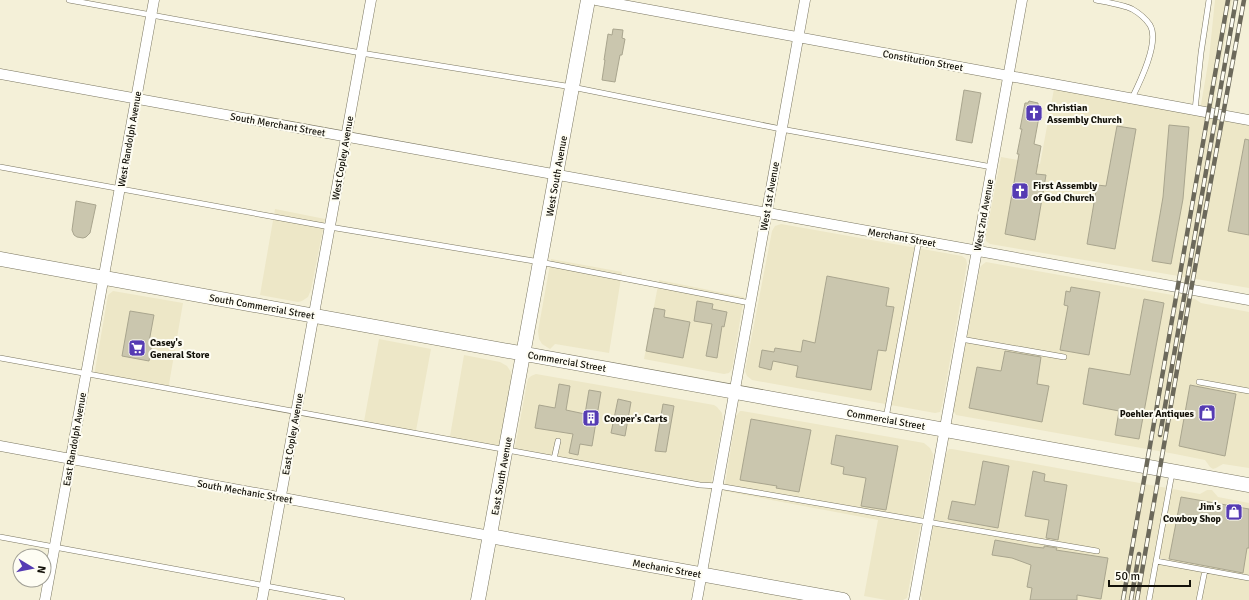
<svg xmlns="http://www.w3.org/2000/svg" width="1249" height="600" font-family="Signika,sans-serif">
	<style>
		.built { fill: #ede7c7 }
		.building { fill: #cac6ae; stroke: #a9a58e }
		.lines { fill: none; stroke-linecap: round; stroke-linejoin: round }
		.lane-casing { stroke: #7a7661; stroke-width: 6 }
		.street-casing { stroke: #7a7661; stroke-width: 11 }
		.secondary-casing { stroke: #7a7661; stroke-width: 15 }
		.lane { stroke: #fff; stroke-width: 5 }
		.street { stroke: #fff; stroke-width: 10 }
		.secondary { stroke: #fff; stroke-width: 14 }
		.rail-casing { stroke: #6c695b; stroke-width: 4.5 }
		.rail { stroke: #fefdf3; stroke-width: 3; stroke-dasharray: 9; stroke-linecap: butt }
		.labels { text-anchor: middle; stroke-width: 4; stroke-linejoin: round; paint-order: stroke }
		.street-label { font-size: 10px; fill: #131109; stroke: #fefdf3 }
		.poi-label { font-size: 10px; font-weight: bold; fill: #131109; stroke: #fefdf3; text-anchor: start }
	</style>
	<rect width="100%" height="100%" fill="#f4f0d8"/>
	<!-- built -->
	<path class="built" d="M1215,0H1232L1211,118L1249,126V288L990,244L986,241V235L1001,157L1040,164L1054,89L1199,116L1209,58Z
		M275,209L325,219L311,290L308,297L302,301L298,302L260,295Z
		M781,224L962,256L966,259L967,264L942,406L940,412L935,413L752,380L747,376L745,371L772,231L775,226Z
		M551,259L622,272L609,353L555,344L550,349L542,344L539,339L538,331Z
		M986,262L1195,299L1201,303L1249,312V468L1223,464L1216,468L1213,469L1210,467L1205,460L1175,454L956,415L953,410L980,268L982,265Z
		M659,280L744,297L732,369L729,373L724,374L644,359Z
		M113,291L183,303L168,390L94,376L108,295Z
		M379,339L431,349L415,436L363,427Z
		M464,355L500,362L507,366L511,372V380L498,451L449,442Z
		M536,374L714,405L717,407L722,413L723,421L710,489L514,453L527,383L528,379L531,376Z
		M740,411H742L924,443L930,448L933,454V458L907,598L903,600H886L864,596L878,520L724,491L736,416Z
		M949,449H952L1200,494L1207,490H1212L1218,497L1249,503V600H922L921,595L946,454Z"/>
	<!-- building -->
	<path class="building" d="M613,29L623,30L622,38L625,39L622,55H620L615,82L602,80L605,60H604L608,34L612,35Z
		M964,90L981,93L972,143L956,140Z
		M1029,101L1038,103V105L1041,106L1034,144L1041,146L1036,174L1046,175L1035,240L1005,234L1019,154H1017L1022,129H1020L1025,103H1028Z
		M1169,125L1189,127L1183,199L1171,264L1152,261L1163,197Z
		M1117,126L1136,129L1115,249L1087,244L1097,185L1106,186Z
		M1245,139L1249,140V235L1228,231Z
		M76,201L96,205L90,233L86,237L83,238L77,237L74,235L72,230Z
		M827,276L889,288L886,306L894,307L886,351L878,350L871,390L796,377L798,366L773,361L771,370L759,367L762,350L774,352L775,348L801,352L803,340L815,343Z
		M1071,287L1100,292L1089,355L1060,350L1068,306L1064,305L1066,291L1070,292Z
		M1144,299L1164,303L1139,439L1115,435L1119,411L1083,404L1089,368L1130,375Z
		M697,301L713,304L712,309L727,312L724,327L722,326L717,358L706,356L712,324L694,321Z
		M654,308L665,310L664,317L690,322L683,358L646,351Z
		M130,311L154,315L149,342L152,343L149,361L122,356Z
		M1005,351L1041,357L1037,384L1049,386L1042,422L969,408L977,367L1001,371Z
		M559,384L570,386L566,410L585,414L589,390L601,392L592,446L580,444L578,455L569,453L573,434L535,428L539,405L555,408Z
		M1190,385L1236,394L1225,456L1179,446Z
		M618,399L631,402L625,436L611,433Z
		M663,404L674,406L666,452L655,451Z
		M751,419L811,430L799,492L776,488L777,486L740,480Z
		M836,435L898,446L886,510L861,506L866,478L843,474L844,467L831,464Z
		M983,461L1009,466L998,528L948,519L952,501L975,505Z
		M1033,471L1045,474L1044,481L1067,485L1058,540L1046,538L1049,520L1025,516Z
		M1181,497L1249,509V548H1247L1243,573L1169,559Z
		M995,540L1034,547L1044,548V546L1057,548L1056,550L1108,558L1101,599L1077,595V600H1030L1032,588L1027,587L1031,565L1012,558L992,555Z"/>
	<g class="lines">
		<!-- lane casing -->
		<g class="lane-casing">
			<path id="lane" d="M69,0L361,53L572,87L781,129L992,167
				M1096,0C1106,2 1124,5 1132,9C1139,13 1146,19 1150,25C1160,42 1140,82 1132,98
				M1195,110L1201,53L1209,0
				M0,167L330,227L540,262L750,303
				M961,339L1064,357
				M0,358L700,485L718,486L1097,551
				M1199,382L1249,391
				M886,418L919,240
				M554,459L558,441
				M0,537L342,600
				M1156,561L1249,578
				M1149,600L1172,473
				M1199,600L1205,570"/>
		</g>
		<!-- street casing -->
		<g class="street-casing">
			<path id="street" d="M596,0L1249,120
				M0,74L1249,300
				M0,446L490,536
				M45,600L154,0
				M262,600L371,0
				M697,600L805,0
				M914,600L1022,0"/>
		</g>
		<!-- secondary casing -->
		<g class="secondary-casing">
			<path id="secondary" d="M0,259L1249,485
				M490,536L843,600
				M478,600L588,0"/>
		</g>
		<!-- lane -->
		<use href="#lane" class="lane"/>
		<!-- street -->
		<use href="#street" class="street"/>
		<!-- secondary -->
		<use href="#secondary" class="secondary"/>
		<!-- rail casing -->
		<g class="rail-casing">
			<path id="rail" d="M1160,435L1236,0
				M1123,600L1228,0
				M1131,600L1139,554
				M1137,600L1191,290L1244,0"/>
		</g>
		<!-- rail -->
		<use href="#rail" class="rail"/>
	</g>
	<!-- icons -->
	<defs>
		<g id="church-square" transform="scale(0.9)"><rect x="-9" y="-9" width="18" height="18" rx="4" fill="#553bb3" stroke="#fefdf3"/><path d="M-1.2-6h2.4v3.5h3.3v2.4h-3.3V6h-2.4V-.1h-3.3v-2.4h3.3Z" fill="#fff"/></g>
		<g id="supermarket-square" transform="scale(0.9)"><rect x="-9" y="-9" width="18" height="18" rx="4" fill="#553bb3" stroke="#fefdf3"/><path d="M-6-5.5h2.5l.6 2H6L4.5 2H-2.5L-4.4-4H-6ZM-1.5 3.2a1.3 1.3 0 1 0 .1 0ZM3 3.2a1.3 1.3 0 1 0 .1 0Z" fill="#fff"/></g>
		<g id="shop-square" transform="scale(0.9)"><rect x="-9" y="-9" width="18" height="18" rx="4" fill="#553bb3" stroke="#fefdf3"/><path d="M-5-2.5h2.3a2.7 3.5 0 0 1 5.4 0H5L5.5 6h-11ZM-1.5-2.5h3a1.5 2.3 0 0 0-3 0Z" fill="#fff"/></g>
		<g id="building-square" transform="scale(0.9)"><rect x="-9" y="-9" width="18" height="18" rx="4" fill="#553bb3" stroke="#fefdf3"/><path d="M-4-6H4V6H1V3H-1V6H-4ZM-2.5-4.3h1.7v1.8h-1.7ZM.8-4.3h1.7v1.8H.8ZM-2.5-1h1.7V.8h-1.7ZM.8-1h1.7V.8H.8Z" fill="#fff"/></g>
	</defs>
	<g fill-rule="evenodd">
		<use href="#church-square" x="1034" y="113"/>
		<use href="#church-square" x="1020" y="191"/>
		<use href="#supermarket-square" x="137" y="348"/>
		<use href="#shop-square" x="1207" y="413"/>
		<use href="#building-square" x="591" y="418"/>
		<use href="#shop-square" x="1234" y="512"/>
	</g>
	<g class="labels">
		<!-- street labels -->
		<g class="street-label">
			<text transform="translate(923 60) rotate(10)" y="4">Constitution Street</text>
			<text transform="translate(278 124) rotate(10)" y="4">South Merchant Street</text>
			<text transform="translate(129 139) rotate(-80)" y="4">West Randolph Avenue</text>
			<text transform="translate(342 158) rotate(-80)" y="4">West Copley Avenue</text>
			<text transform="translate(556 176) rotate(-80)" y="4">West South Avenue</text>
			<text transform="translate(769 196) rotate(-80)" y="4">West 1st Avenue</text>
			<text transform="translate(983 215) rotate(-80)" y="4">West 2nd Avenue</text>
			<text transform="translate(902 237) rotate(10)" y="4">Merchant Street</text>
			<text transform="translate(262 306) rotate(10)" y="4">South Commercial Street</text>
			<text transform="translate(567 361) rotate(10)" y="4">Commercial Street</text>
			<text transform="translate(886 419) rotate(10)" y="4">Commercial Street</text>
			<text transform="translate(292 434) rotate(-80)" y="4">East Copley Avenue</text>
			<text transform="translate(74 439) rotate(-80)" y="4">East Randolph Avenue</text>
			<text transform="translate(501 476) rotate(-80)" y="4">East South Avenue</text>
			<text transform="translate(245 491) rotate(10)" y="4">South Mechanic Street</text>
			<text transform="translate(667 568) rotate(10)" y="4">Mechanic Street</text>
		</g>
		<!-- poi labels -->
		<g class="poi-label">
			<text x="1047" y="111">Christian<tspan x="1047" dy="12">Assembly Church</tspan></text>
			<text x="1033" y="189">First Assembly<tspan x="1033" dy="12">of God Church</tspan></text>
			<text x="150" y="346">Casey's<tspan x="150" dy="12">General Store</tspan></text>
			<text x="1194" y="417" text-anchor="end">Poehler Antiques</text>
			<text x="604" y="422">Cooper's Carts</text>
			<text x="1221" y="510" text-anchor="end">Jim's<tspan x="1221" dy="12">Cowboy Shop</tspan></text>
		</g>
	</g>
	<!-- north arrow -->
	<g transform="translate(32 568) rotate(100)"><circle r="19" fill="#fefdf3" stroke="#a09f95"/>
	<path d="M0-3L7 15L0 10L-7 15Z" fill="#553bb3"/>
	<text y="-6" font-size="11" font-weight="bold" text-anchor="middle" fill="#131109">N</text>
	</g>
	<!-- scale -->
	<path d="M1109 580v6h81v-6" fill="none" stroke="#131109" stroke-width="2"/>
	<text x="1115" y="580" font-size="12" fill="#131109" stroke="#fefdf3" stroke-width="3" paint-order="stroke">50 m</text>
</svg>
